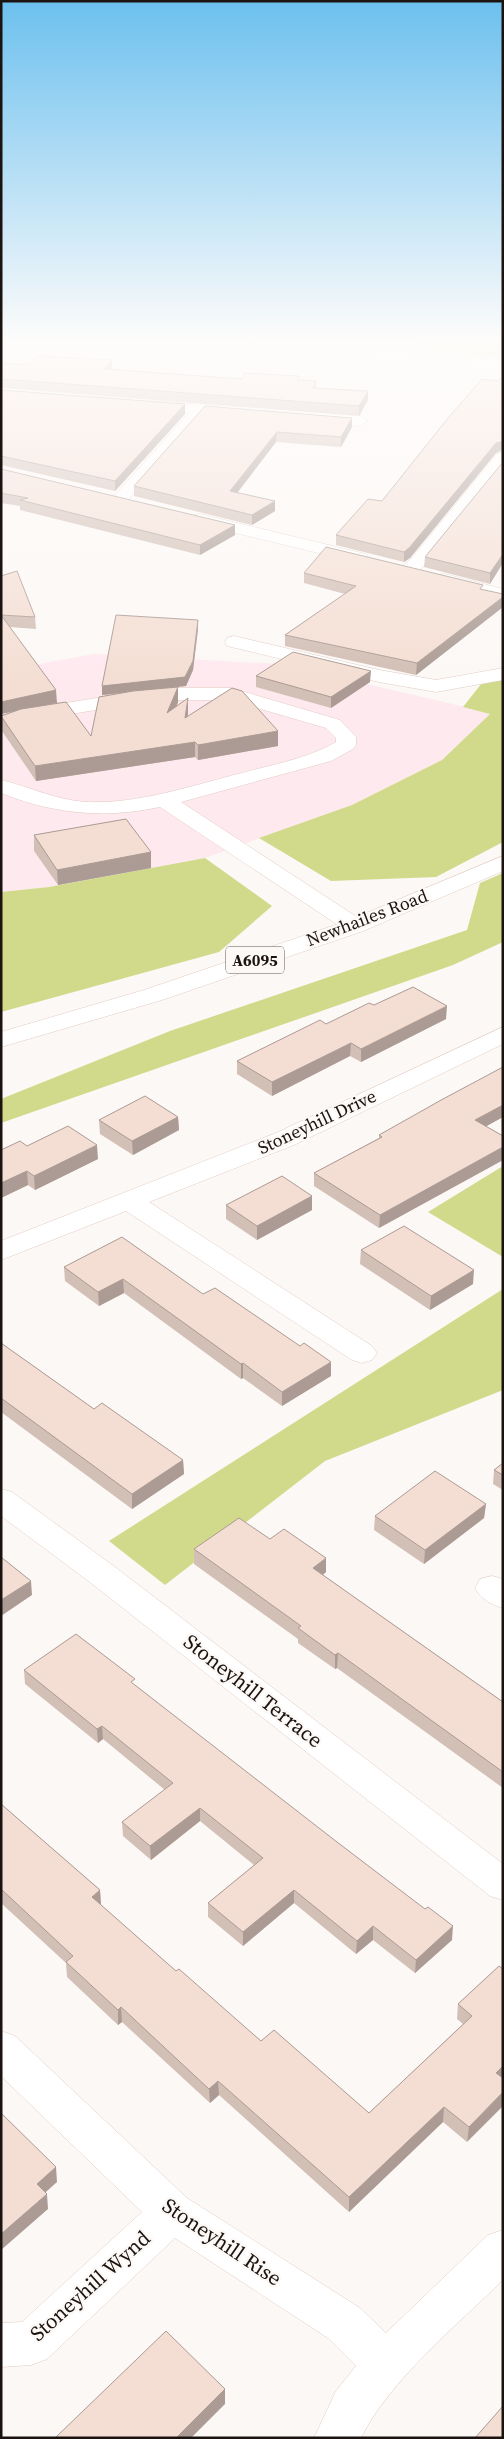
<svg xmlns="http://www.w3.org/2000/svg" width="504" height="2439" font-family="'Source Serif 4',serif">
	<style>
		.industrial { fill: #fee9ef }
		.green { fill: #d1da8a }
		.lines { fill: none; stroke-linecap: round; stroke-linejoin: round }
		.street-casing { stroke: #e2ccc2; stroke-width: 1 }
		.primary-casing { stroke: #e2ccc2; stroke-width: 1 }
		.street { fill: #fff; fill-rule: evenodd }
		.primary { fill: #fff; fill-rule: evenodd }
		.wall { fill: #d2bfb5 }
		.shaded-wall { fill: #ab9b94 }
		.building { fill: #f4ded3; stroke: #ab9b94 }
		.labels { text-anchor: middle; stroke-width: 4.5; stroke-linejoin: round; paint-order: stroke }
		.shield { fill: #fcf8f6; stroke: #5e5855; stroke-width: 1 }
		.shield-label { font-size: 16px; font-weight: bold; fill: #1b1310 }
		.street-label { font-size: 18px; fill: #1b1310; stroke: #fcf8f6 }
		.near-street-label { font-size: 21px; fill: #1b1310; stroke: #fcf8f6 }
	</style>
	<rect width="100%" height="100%" fill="#fcf8f6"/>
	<!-- industrial -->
	<path class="industrial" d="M94,654L281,664L491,713L442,760L352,805L205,858L49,887L1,892V671Z"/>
	<!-- green -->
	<path class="green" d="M414,341H503V357L407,349Z
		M503,678V842L436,877L331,881L259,838L352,805L442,760L490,714L463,707L485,679Z
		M205,858L272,906L219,952L1,1012V892L49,887Z
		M503,873V942L453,965L1,1123V1099L170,1031L467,930L480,883Z
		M503,1166V1257L428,1212Z
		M503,1289V1390L325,1461L165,1585L109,1541Z"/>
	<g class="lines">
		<!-- street casing -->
		<g class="street-casing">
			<path id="street" d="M314,341H328L319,355L314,356L307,352Z
				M148,401L239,407L247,412L239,417L204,414L126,502H114L112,499L114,496L189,413L143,408L141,405Z
				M315,412L360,416L368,421L360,426L310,420L307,417Z
				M503,452V468L423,567L413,574H401L398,570L411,559L497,454Z
				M200,514L366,554L369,558L366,562L360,563L194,523L192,519L194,515Z
				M445,574L503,589V599L439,583L436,579L439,575Z
				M234,636L379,670L436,680L503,668V680L436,692L379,682L227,646L225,642L227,638Z
				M180,688H231L340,720L356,737V745L353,749L331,761L181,802L363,921L366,926L363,931L355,933L347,931L160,807C104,819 54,814 1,793V780C30,787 56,800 86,802C140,804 190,786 242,773C274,764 307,759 336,742V738L326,728L230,700H180L133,704L21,722L1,729V716L17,711L133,692Z
				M503,1027V1044L294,1145L149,1202L372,1346L377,1353L372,1360L362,1363L352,1360L126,1211L1,1260V1241L276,1133Z
				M1,1489L12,1492L115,1567L503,1864V1900L490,1896L91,1583L1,1516Z
				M492,1576L503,1579V1608C490,1604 482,1600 475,1588L480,1579Z
				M1,2031L15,2036L187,2198L360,2308L386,2333L488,2235L503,2230V2280C458,2324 388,2382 361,2438H314L336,2391L356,2366L328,2338L175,2238L47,2359L31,2365L1,2367V2323L22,2322L142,2212L1,2076Z"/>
		</g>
		<!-- primary casing -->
		<g class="primary-casing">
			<path id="primary" d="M168,341H239L503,361V369L175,345Z
				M503,856V871L363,931L162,1000L1,1047V1032L144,990L347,921Z"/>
		</g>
		<!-- street -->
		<use href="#street" class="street"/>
		<!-- primary -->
		<use href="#primary" class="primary"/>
	</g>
	<!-- wall -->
	<path class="wall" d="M112,360V369L242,379L316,381V388L368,391V400L359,416L1,388V363L29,365Z
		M503,378V450L496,453L410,558L404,562L336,545V535L382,501L498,381Z
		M1,390L185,404V414L115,491L1,465Z
		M205,406L352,427L341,447L276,442L237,493L275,501V511L252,525L134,496V486Z
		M503,462L490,584L424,567L425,557Z
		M1,469L235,535L200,555L20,510V506L1,503Z
		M304,573L503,594V607L416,675L285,646V635L345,594L304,583Z
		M1,576L35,617L36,629L10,627L57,703L40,706L91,736L122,693L102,695V686L198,620V629L193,670L186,686L155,689L178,687V702L177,706L188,713L187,717L278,731V746L198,760L195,757L36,781L2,731L1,716L14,711L1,714Z
		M256,676L370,682L331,708L256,687Z
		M34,835L151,852V868L58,885L34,851Z
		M374,1005L446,1019L361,1062L350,1056L272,1096L237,1074V1061L326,1024Z
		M178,1117L179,1130L133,1155L100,1134L99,1120Z
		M503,1117L486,1126L503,1136V1160L379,1228L314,1186V1173L379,1138V1135Z
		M27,1146L98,1159L35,1190L28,1185L1,1198V1150Z
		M312,1196V1210L257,1240L226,1219V1205Z
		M361,1250L473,1284L430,1310L360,1264Z
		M64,1267L203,1294L331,1376L282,1406L243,1378L241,1379L124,1293L99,1306L65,1281Z
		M1,1343L94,1409L183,1460L184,1474L132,1509L1,1412Z
		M503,1463V1490L493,1484L494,1470Z
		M486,1504L484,1518L424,1564L374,1530L375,1516Z
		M270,1539L326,1572L323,1575L503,1702V1788L337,1668L335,1669L298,1643V1639L194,1564V1549Z
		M24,1670L135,1685L452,1940L415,1973L373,1940L356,1954L294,1903L243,1946L208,1917V1903L254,1865L200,1821L151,1860L123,1836L122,1822L165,1790L103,1739L98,1743L25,1684Z
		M1,1804L100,1890L101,1905L176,1971L261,2041L369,2113L463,2024L457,2019L458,2004L499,1966L467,2142L443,2122L349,2212L219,2095L210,2103L122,2022L118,2025L67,1977L66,1963L1,1903Z"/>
	<!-- shaded-wall -->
	<path class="shaded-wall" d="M112,360V369H104Z
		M368,391V400L359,416V406Z
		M185,404V414L115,491V481Z
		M352,418V427L341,447V437Z
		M277,432L276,442L231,501L230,491Z
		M503,441L502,450L496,453L410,558L404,562V552L496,443Z
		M275,501V511L252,525V515Z
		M235,525V535L200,555V545Z
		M503,554V563L490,584V573Z
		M503,597V607L416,675L417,663Z
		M198,620V629L193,670L186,686L102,695V686Z
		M371,671L370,682L331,708V697Z
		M178,687V702L167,728V713Z
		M56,690L57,703L1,714V702Z
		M188,698V713L186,733L185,718Z
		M278,731V746L198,760V745Z
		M195,742V757L36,781L35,766Z
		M151,852V868L58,885L57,870Z
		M447,1006L446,1019L361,1062V1049Z
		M351,1043L350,1056L272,1096V1082Z
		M503,1105V1117L474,1133L475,1120Z
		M178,1117L179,1130L133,1155L132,1141Z
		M97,1145L98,1159L35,1190L34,1176Z
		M503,1147V1160L379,1228L380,1215Z
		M27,1171L28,1185L1,1198V1183Z
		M312,1196V1210L257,1240V1226Z
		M474,1270L473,1284L430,1310L431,1296Z
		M123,1279L124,1293L99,1306L98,1292Z
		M331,1362V1376L282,1406V1392Z
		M243,1363V1378L241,1379V1364Z
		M183,1460L184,1474L132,1509V1494Z
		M486,1504L484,1518L424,1564L425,1550Z
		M326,1558V1572L313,1582V1568Z
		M31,1581L32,1595L1,1616V1600Z
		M338,1653L337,1668L335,1669V1655Z
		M102,1726L103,1739L98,1743L97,1729Z
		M200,1808V1821L151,1860L150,1846Z
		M100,1890L101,1905L92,1897Z
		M294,1890V1903L243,1946V1932Z
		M373,1926V1940L356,1954L357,1941Z
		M453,1926L452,1940L415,1973L416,1960Z
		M121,2007L122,2022L118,2025V2010Z
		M503,2066V2079L496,2073Z
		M218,2081L219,2095L210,2103L209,2089Z
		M503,2092V2106L467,2142L469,2127Z
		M444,2107L443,2122L349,2212V2197Z
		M56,2167L57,2182L38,2199L37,2184Z
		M47,2194L48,2209L1,2250V2234Z
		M225,2389V2404L191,2438H176Z"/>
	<!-- building -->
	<path class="building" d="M38,356L112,360L104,369L242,379L245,373L299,376L297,380L316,381L313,388L368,391L359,406L1,379V363L29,365Z
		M501,378H503V441L496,443L410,547L404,552L336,535L368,499L382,501L448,418L482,379L498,381Z
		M1,390L185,404L115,481L1,456Z
		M205,406L352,418L341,437L277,432L230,491L275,501L252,515L134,486Z
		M503,462V554L490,573L425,557Z
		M1,469L235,525L200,545L20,500L28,498L1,493Z
		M326,547L483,585L480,589L503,594V597L417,663L285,635L356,586L304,573Z
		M17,571L35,617L1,615V576Z
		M1,615L56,690L1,702Z
		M116,615L198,620L193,661L185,677L102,686Z
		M293,652L371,671L331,697L256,676Z
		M178,687L167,713L188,698L185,718L232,688L242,691L278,731L198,745L195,742L35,766L1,716L21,709L66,702L91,736L99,697L133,691Z
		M126,819L151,852L57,870L34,835Z
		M413,987L447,1006L361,1049L351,1043L272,1082L237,1061L320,1020L326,1024L369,1003L374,1005Z
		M503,1067V1105L475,1120L503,1136V1147L380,1215L314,1173L382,1137L379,1135L443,1099Z
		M145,1096L178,1117L132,1141L99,1120Z
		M68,1126L97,1145L34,1176L27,1171L1,1183V1150L20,1141L27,1146Z
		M282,1176L312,1196L257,1226L226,1205Z
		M404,1226L474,1270L431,1296L361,1250Z
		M122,1237L203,1294L215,1288L300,1346L304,1343L331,1362L282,1392L243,1363L241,1364L123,1279L98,1292L64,1267Z
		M1,1343L94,1409L102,1403L183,1460L132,1494L1,1398Z
		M503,1463V1475L494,1470Z
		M435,1471L486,1504L425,1550L375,1516Z
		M239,1518L270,1539L284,1529L326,1558L313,1568L503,1702V1772L338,1653L335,1655L298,1628L301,1626L194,1549Z
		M1,1557L31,1581L1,1600Z
		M76,1634L135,1679L131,1682L337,1842L425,1909L428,1907L453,1926L416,1960L373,1926L357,1941L294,1890L243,1932L208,1903L263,1858L200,1808L150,1846L122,1822L173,1783L102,1726L97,1729L24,1670Z
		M1,1804L100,1890L92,1897L176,1971L179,1969L261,2041L274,2030L369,2113L472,2016L458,2004L499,1966L503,1969V2066L496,2073L503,2078V2092L469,2127L444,2107L349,2197L218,2081L209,2089L121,2007L118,2010L66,1962L73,1956L1,1889Z
		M1,2113L56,2167L37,2184L47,2194L1,2234Z
		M166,2331L225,2389L176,2438H55Z
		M503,2406V2438H475Z"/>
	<!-- sky -->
	<linearGradient id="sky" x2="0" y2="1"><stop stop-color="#6cc0ee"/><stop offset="0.5" stop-color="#fefcfb"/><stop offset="1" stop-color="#fefcfb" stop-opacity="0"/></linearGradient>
	<rect width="504" height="683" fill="url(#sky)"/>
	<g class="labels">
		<!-- shield labels -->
		<rect class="shield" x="226" y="946.5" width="58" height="27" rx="4"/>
		<g class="shield-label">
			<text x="255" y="966">A6095</text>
		</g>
		<!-- street labels -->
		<g class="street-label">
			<text transform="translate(367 918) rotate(-21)" y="6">Newhailes Road</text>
			<text transform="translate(317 1122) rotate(-25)" y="6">Stoneyhill Drive</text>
		</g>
		<!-- near-street labels -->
		<g class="near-street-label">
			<text transform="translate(253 1691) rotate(38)" y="7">Stoneyhill Terrace</text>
			<text transform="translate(222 2242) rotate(34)" y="7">Stoneyhill Rise</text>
			<text transform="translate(90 2286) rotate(-42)" y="7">Stoneyhill Wynd</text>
		</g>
	</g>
	<!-- border -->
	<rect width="504" height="2439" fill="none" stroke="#1b1310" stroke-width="5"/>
</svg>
